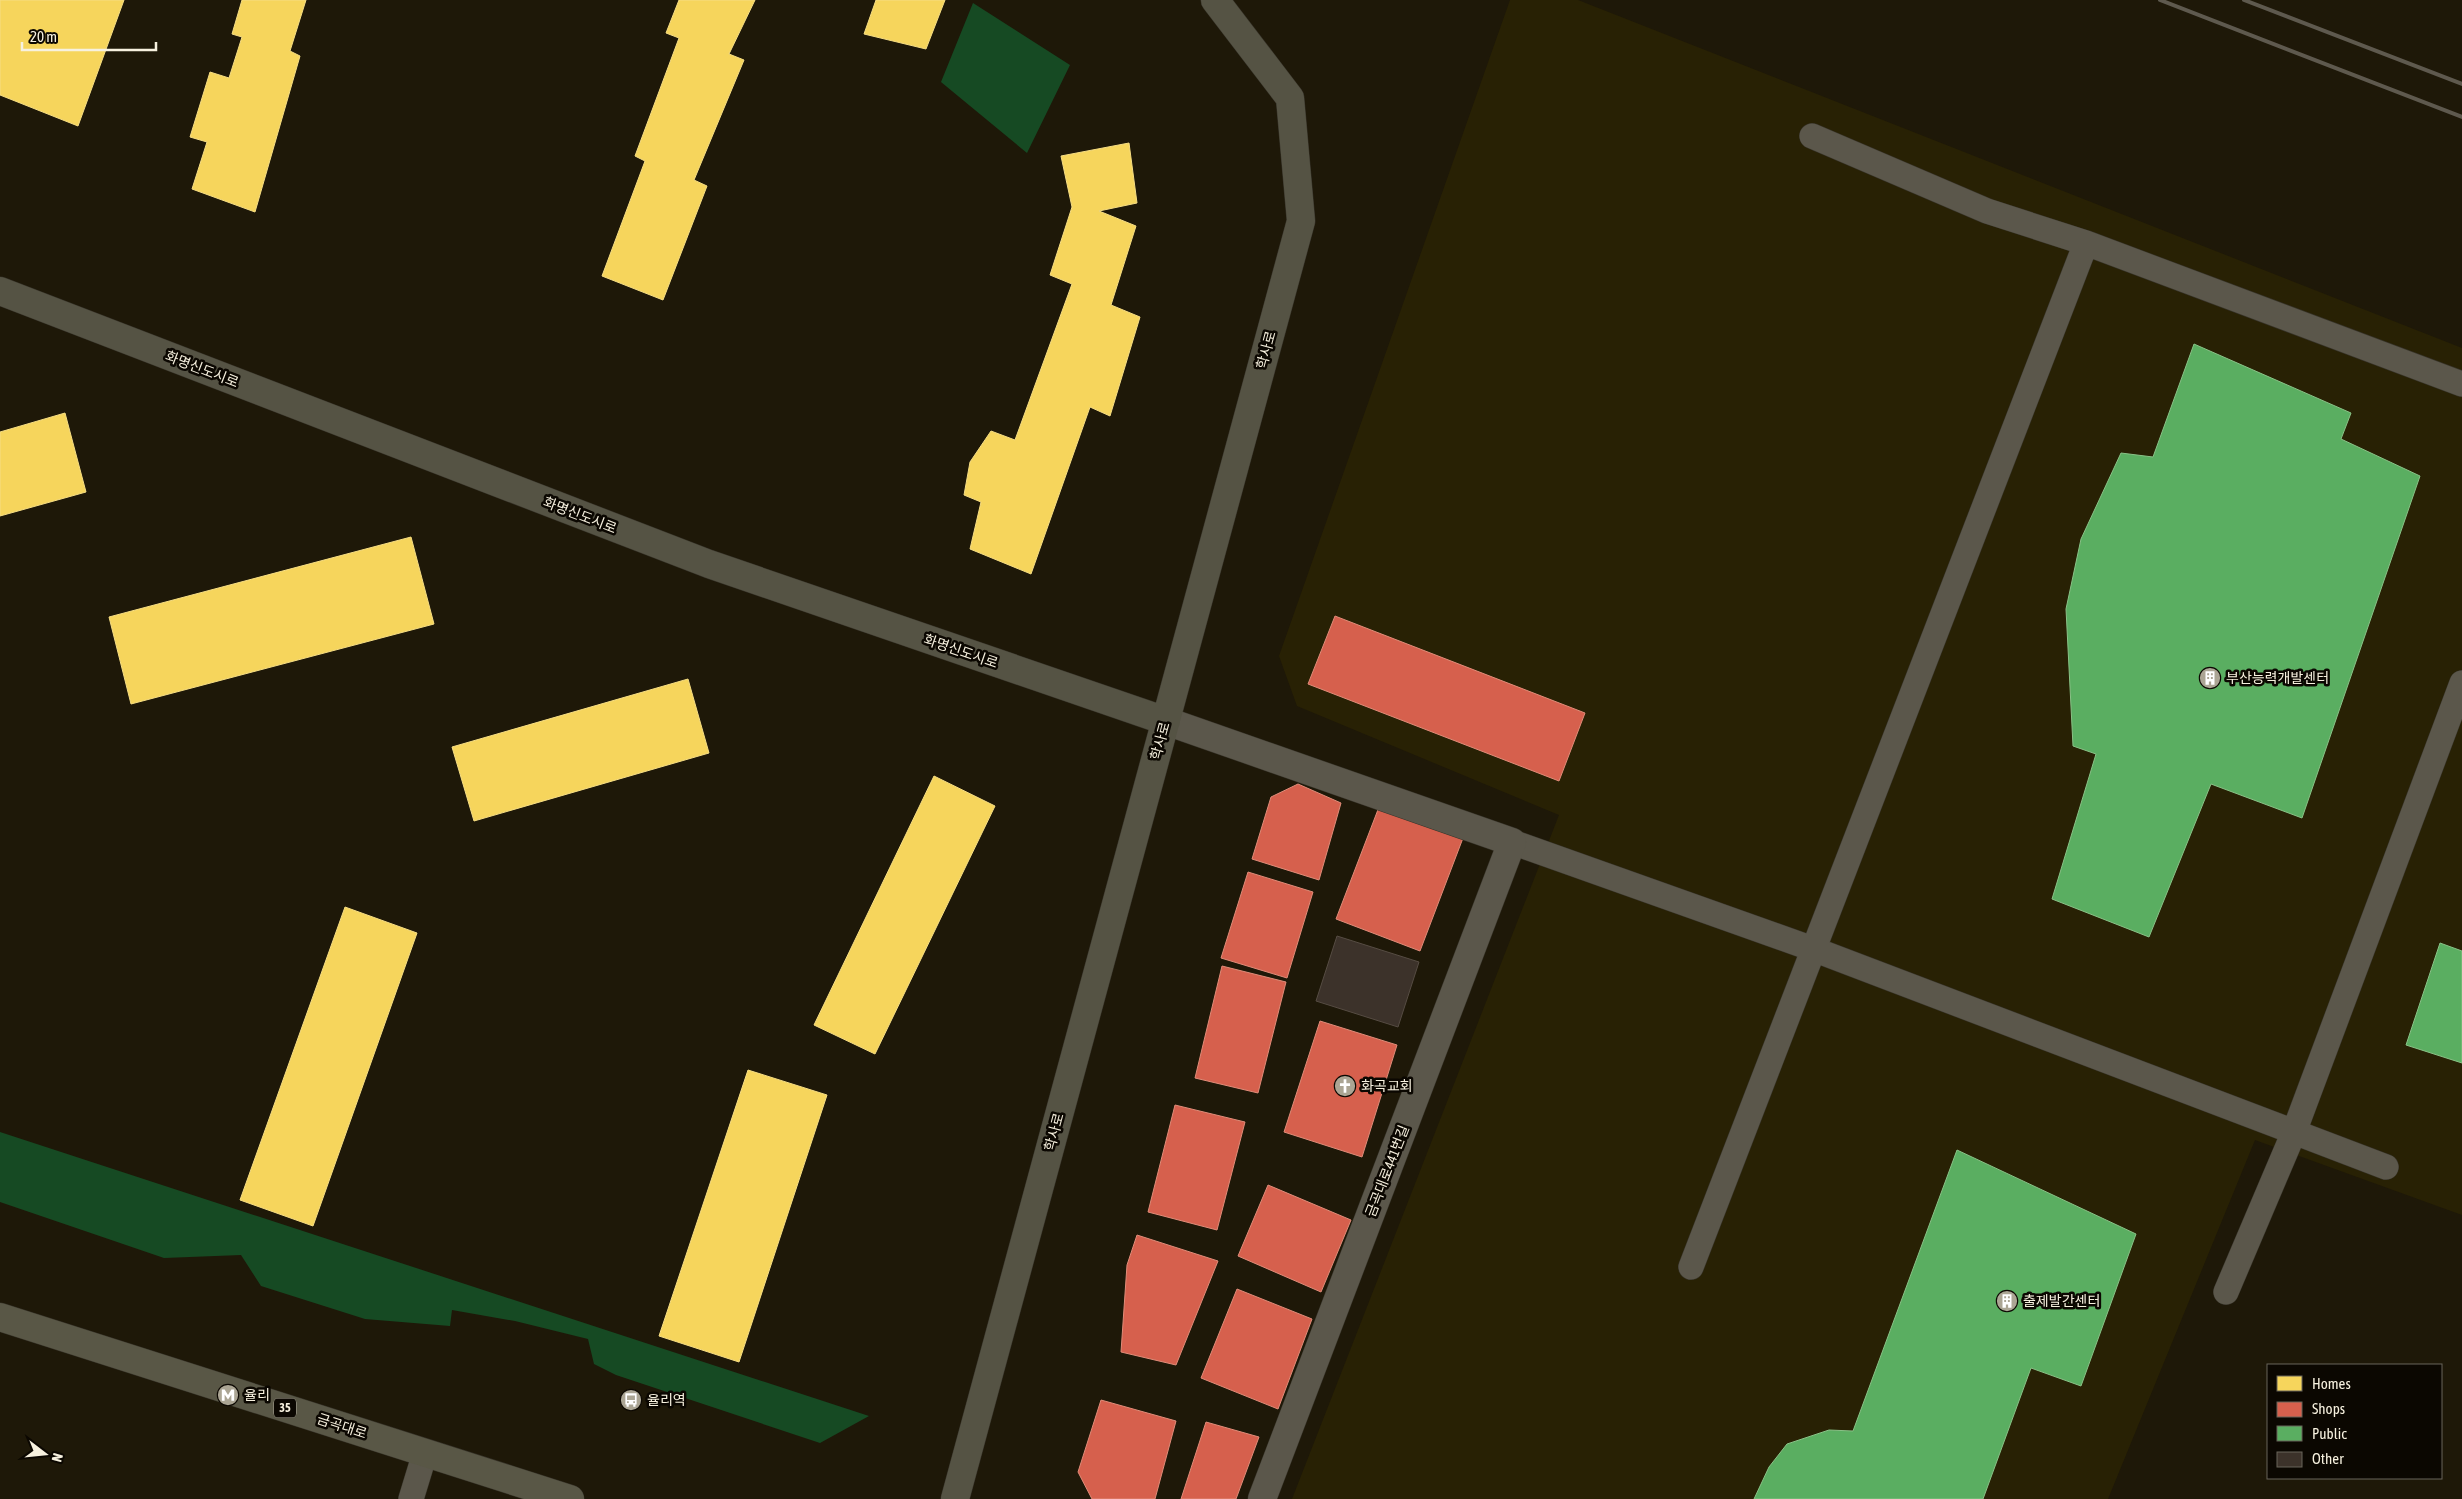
<svg xmlns="http://www.w3.org/2000/svg" width="2462" height="1499" font-family="'Asap Condensed','Noto Sans KR',sans-serif">
	<style>
		.built { fill: #282104 }
		.green { fill: #164a23 }
		.homes { fill: #f6d55c; stroke: #f6dd83 }
		.shops { fill: #d6604d; stroke: #e08c79 }
		.public { fill: #5aae61; stroke: #89c287 }
		.building { fill: #3c322a; stroke: #564c43 }
		.lines { fill: none; stroke-linecap: round; stroke-linejoin: round }
		.lane-casing { stroke: #373329; stroke-width: 26 }
		.street-casing { stroke: #373329; stroke-width: 29 }
		.secondary-casing { stroke: #373329; stroke-width: 29 }
		.primary-casing { stroke: #373329; stroke-width: 29 }
		.lane { stroke: #5b574b; stroke-width: 25 }
		.street { stroke: #5b574b; stroke-width: 28 }
		.secondary { stroke: #555344; stroke-width: 28 }
		.primary { stroke: #595746; stroke-width: 28 }
		.rail { stroke: #5e594e; stroke-width: 4 }
		.labels { text-anchor: middle; stroke-width: 5; stroke-linejoin: round; paint-order: stroke }
		.shield { fill: #0b0701; stroke: #b0ab9c; stroke-width: 1 }
		.shield-label { font-size: 12px; font-weight: bold; fill: #f7f1df }
		.street-label { font-size: 14px; fill: #f7f1df; stroke: #0b0701 }
		.poi-label { font-size: 14px; fill: #f7f1df; stroke: #0b0701; text-anchor: start }
	</style>
	<rect width="100%" height="100%" fill="#1e1808"/>
	<!-- built -->
	<path class="built" d="M1510,0H1578L2462,348V1215L2255,1140L2108,1499H1292L1559,815L1297,706L1279,656Z"/>
	<!-- green -->
	<path class="green" d="M973,3L1070,65L1027,153L941,82Z
		M0,1132L869,1416L820,1443L616,1375L594,1364L588,1339L515,1321L452,1310L450,1326L365,1319L261,1286L241,1255L164,1258L0,1202Z"/>
	<!-- homes -->
	<path class="homes" d="M0,0H124L78,126L0,95Z
		M242,0H306L290,51L300,56L255,212L192,189L207,142L190,137L210,72L229,78L242,37L232,34Z
		M679,0H755L729,54L744,60L694,180L707,186L663,300L602,276L645,161L635,156L679,38L666,33Z
		M876,0H945L926,49L864,34Z
		M1129,143L1137,203L1099,211L1136,226L1111,305L1140,317L1110,416L1090,407L1031,574L970,549L981,502L964,495L970,462L991,431L1015,440L1072,284L1050,275L1072,207L1061,156Z
		M65,413L86,492L0,516V432Z
		M411,537L434,624L131,704L109,617Z
		M688,679L709,753L474,821L452,747Z
		M934,776L995,806L875,1054L814,1025Z
		M345,907L417,933L313,1226L240,1200Z
		M748,1070L827,1095L739,1362L659,1336Z"/>
	<!-- shops -->
	<path class="shops" d="M1335,616L1585,713L1559,781L1308,684Z
		M1298,784L1341,803L1319,880L1252,859L1271,797Z
		M1379,807L1463,838L1420,951L1336,919Z
		M1248,872L1313,892L1287,978L1221,958Z
		M1222,966L1286,982L1258,1093L1195,1078Z
		M1320,1021L1397,1045L1362,1157L1284,1132Z
		M1175,1105L1245,1122L1217,1230L1148,1212Z
		M1268,1185L1351,1220L1321,1292L1238,1256Z
		M1137,1235L1218,1261L1176,1365L1121,1352L1127,1265Z
		M1237,1289L1312,1319L1278,1409L1201,1378Z
		M1101,1400L1176,1421L1155,1499H1092L1078,1472Z
		M1206,1422L1259,1437L1236,1499H1181Z"/>
	<!-- public -->
	<path class="public" d="M2194,344L2351,413L2341,439L2420,476L2302,818L2211,784L2149,937L2052,899L2096,754L2073,746L2066,609L2081,539L2121,453L2153,457Z
		M2440,943L2462,951V1063L2406,1045Z
		M1957,1150L2136,1234L2081,1386L2031,1368L1983,1499H1754L1769,1467L1787,1444L1829,1430L1853,1431Z"/>
	<!-- building -->
	<path class="building" d="M1337,936L1419,962L1398,1027L1316,1001Z"/>
	<g class="lines">
		<!-- lane casing -->
		<g class="lane-casing">
			<path id="lane" d="M1812,136L1987,211L2086,243L2462,384
				M1512,842L1813,949L2386,1167
				M1691,1267L2086,243
				M2226,1292L2294,1132L2462,683
				M411,1499L425,1453"/>
		</g>
		<!-- street casing -->
		<g class="street-casing">
			<path id="street" d="M1166,721L1512,842L1262,1499"/>
		</g>
		<!-- secondary casing -->
		<g class="secondary-casing">
			<path id="secondary" d="M0,291L709,564L1166,721
				M955,1499L1301,221L1290,98L1215,0"/>
		</g>
		<!-- primary casing -->
		<g class="primary-casing">
			<path id="primary" d="M0,1317L570,1499"/>
		</g>
		<!-- lane -->
		<use href="#lane" class="lane"/>
		<!-- street -->
		<use href="#street" class="street"/>
		<!-- secondary -->
		<use href="#secondary" class="secondary"/>
		<!-- primary -->
		<use href="#primary" class="primary"/>
		<!-- rail -->
		<path class="rail" d="M2160,0L2462,117
			M2244,0L2462,84"/>
	</g>
	<!-- icons -->
	<defs>
		<g id="building-disc" transform="scale(1.125)"><circle r="9.5" fill="#aba594" stroke="#0b0701"/><path d="M-4-6H4V6H1V3H-1V6H-4ZM-2.5-4.3h1.7v1.8h-1.7ZM.8-4.3h1.7v1.8H.8ZM-2.5-1h1.7V.8h-1.7ZM.8-1h1.7V.8H.8Z" fill="#fff"/></g>
		<g id="church-disc" transform="scale(1.125)"><circle r="9.5" fill="#aba594" stroke="#0b0701"/><path d="M-1.2-6h2.4v3.5h3.3v2.4h-3.3V6h-2.4V-.1h-3.3v-2.4h3.3Z" fill="#fff"/></g>
		<g id="metro-disc" transform="scale(1.125)"><circle r="9.5" fill="#aba594" stroke="#0b0701"/><path d="M-5.5 5V-5H-3L0 0L3-5H5.5V5H3V-.5L0 4L-3-.5V5Z" fill="#fff"/></g>
		<g id="bus-disc" transform="scale(1.125)"><circle r="9.5" fill="#aba594" stroke="#0b0701"/><path d="M-5-6H5V4H4V6H2V4H-2V6H-4V4H-5ZM-3.5-4V0h7V-4ZM-3.5 1.2v1.5H-2V1.2ZM2 1.2v1.5H3.5V1.2Z" fill="#fff"/></g>
	</defs>
	<g fill-rule="evenodd">
		<use href="#building-disc" x="2210" y="678"/>
		<use href="#church-disc" x="1345" y="1086"/>
		<use href="#building-disc" x="2007" y="1301"/>
		<use href="#metro-disc" x="228" y="1395"/>
		<use href="#bus-disc" x="631" y="1400"/>
	</g>
	<g class="labels">
		<!-- shield labels -->
		<rect class="shield" x="274" y="1398.5" width="22" height="19" rx="4"/>
		<g class="shield-label">
			<text x="285" y="1412">35</text>
		</g>
		<!-- street labels -->
		<g class="street-label">
			<text transform="translate(1266 350) rotate(-75)" y="5">학사로</text>
			<text transform="translate(202 369) rotate(21)" y="5">화명신도시로</text>
			<text transform="translate(580 515) rotate(21)" y="5">화명신도시로</text>
			<text transform="translate(961 651) rotate(19)" y="5">화명신도시로</text>
			<text transform="translate(1160 741) rotate(-75)" y="5">학사로</text>
			<text transform="translate(1054 1132) rotate(-75)" y="5">학사로</text>
			<text transform="translate(1387 1171) rotate(-69)" y="5">금곡대로441번길</text>
			<text transform="translate(342 1426) rotate(18)" y="5">금곡대로</text>
		</g>
		<!-- poi labels -->
		<g class="poi-label">
			<text x="2226" y="683">부산능력개발센터</text>
			<text x="1361" y="1091">화곡교회</text>
			<text x="2023" y="1306">출제발간센터</text>
			<text x="244" y="1400">율리</text>
			<text x="647" y="1405">율리역</text>
		</g>
	</g>
	<!-- legend -->
	<rect x="2267" y="1364" width="175" height="115" fill="#0b0701" stroke="#69655a"/>
	<rect x="2277" y="1376" width="25" height="15" fill="#f6d55c" stroke="#69655a"/>
	<text x="2312" y="1389" font-size="15" fill="#f7f1df">Homes</text>
	<rect x="2277" y="1402" width="25" height="15" fill="#d6604d" stroke="#69655a"/>
	<text x="2312" y="1414" font-size="15" fill="#f7f1df">Shops</text>
	<rect x="2277" y="1426" width="25" height="15" fill="#5aae61" stroke="#69655a"/>
	<text x="2312" y="1439" font-size="15" fill="#f7f1df">Public</text>
	<rect x="2277" y="1452" width="25" height="15" fill="#3c322a" stroke="#69655a"/>
	<text x="2312" y="1464" font-size="15" fill="#f7f1df">Other</text>
	<!-- north arrow -->
	<g transform="translate(45 1454) rotate(106)" stroke="#0b0701" stroke-width="4" paint-order="stroke">
	<path d="M0-4L9 19L0 12L-9 19Z" fill="#f7f1df"/>
	<text y="-8" font-size="14" font-weight="bold" text-anchor="middle" fill="#f7f1df">N</text>
	</g>
	<!-- scale -->
	<path d="M22 42v8h134v-8" fill="none" stroke="#f7f1df" stroke-width="2.5"/>
	<text x="30" y="42" font-size="15" fill="#f7f1df" stroke="#0b0701" stroke-width="4" paint-order="stroke">20 m</text>
</svg>
